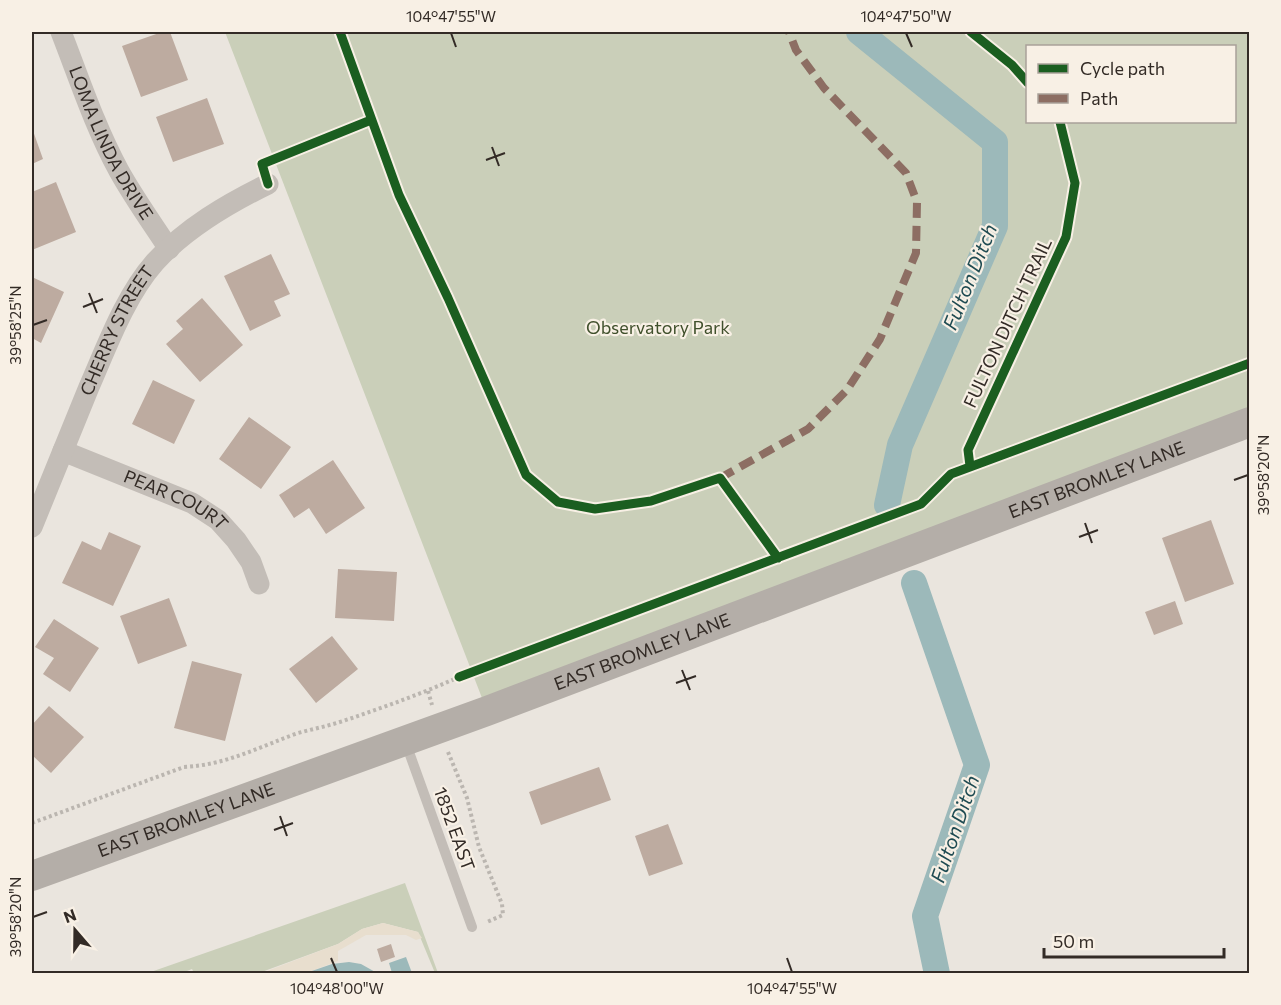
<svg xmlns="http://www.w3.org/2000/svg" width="1281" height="1005" font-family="Commissioner,sans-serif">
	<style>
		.green { fill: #cacfb9; fill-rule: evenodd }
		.plaza { fill: #e8dece }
		.water { fill: #9cb9ba }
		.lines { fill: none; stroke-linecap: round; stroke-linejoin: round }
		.canal { stroke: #9cb9ba; stroke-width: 26 }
		.building { fill: #bdaba0 }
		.path { stroke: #bbb6b0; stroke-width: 4; stroke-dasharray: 3 3; stroke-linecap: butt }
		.lane { stroke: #c3bdb7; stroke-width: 10 }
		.street { stroke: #c3bdb7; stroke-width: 21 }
		.secondary { stroke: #b4aea8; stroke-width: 30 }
		.quiet { stroke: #8d6e63; stroke-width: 8; stroke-dasharray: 15 8; stroke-linecap: butt }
		.cycleway-casing { stroke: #f8f0e5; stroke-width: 13 }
		.cycleway { stroke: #1b5e20; stroke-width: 9 }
		.ticks { fill: none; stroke: #332b26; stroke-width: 2 }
		.labels { text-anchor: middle; stroke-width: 4.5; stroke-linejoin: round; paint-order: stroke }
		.street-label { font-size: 18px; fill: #332b26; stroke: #f8f0e5 }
		.park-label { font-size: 18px; fill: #40502c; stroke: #f8f0e5 }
		.water-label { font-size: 20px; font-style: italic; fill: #1f4b52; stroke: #f8f0e5 }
		.neatline { fill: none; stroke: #332b26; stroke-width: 2 }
		.ticks-label { font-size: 15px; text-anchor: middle; fill: #332b26 }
	</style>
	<rect width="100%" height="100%" fill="#eae5de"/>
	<!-- green -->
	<path class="green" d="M225,32H1249V422L487,711ZM1028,46H1234V122H1028Z
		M405,883L438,973H435L418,932L383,923L362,929L338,944L259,973H194L192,969L182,973L145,974Z"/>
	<!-- plaza -->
	<path class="plaza" d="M383,923L418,932L422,938L416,940L406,935H366L338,951V961L306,973L259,974L338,944L362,929Z"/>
	<!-- water -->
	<path class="water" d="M406,957L412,973H392L389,963Z
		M349,962L361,964L377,973H306L332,964Z"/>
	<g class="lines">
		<!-- canal -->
		<path class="canal" d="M859,32L995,142V226L900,445L887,505
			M914,583L977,765L925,916L937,974"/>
	</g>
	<!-- building -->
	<path class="building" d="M162,32H170L188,80L141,97L122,46Z
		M207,98L224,144L173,162L156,117Z
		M32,128L43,159L32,164Z
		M56,182L76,232L32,250V192Z
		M271,254L290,294L274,301L281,316L250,331L224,276Z
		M32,277L64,292L41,343L32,338Z
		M202,298L243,345L200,382L166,344L183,329L176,321Z
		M153,380L195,400L174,444L132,424Z
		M249,417L291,447L261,489L219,459Z
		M333,460L365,508L326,534L309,508L294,518L279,495Z
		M1211,520L1234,584L1185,602L1162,538Z
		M109,532L141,546L113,606L62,583L82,541L101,550Z
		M338,569L397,572L394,621L335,618Z
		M169,598L187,646L138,664L120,616Z
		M1175,601L1183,624L1154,635L1145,612Z
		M54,619L99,648L70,692L43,674L54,658L35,647Z
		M332,636L358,669L316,703L289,669Z
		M192,661L242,674L225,741L174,728Z
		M49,706L84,737L51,773L32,755V725Z
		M599,767L611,800L541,825L529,792Z
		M668,824L683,864L649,876L635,836Z
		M391,944L395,957L381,962L377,949Z"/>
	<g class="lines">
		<!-- path -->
		<path class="path" d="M428,691L432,705
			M448,752L467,798L479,847L502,904L503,915L487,922
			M32,823L184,767C226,765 259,747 298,733C313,729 328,726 343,721C382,708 421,694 459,677"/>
		<!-- lane -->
		<path class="lane" d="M405,741L472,927"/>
		<!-- street -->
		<g class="street">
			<path id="s1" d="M61,32C79,78 95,127 119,171C134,198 152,223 169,249"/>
			<path id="s2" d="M63,451L192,503L218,520L236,540L251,562L259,584"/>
			<path id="s3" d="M32,527C51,481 70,434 89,387C107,346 125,296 155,262C186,228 227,204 268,184"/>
		</g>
		<!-- secondary -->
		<path class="secondary" id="s4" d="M32,876L487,711L1250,422"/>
		<!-- quiet -->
		<path class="quiet" d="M720,478L808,429L847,390L880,339L916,253L917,202L906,173L824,88L796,50L789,32"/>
		<!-- cycleway casing -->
		<g class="cycleway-casing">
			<path id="cycleway" d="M340,32L399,195L448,298L526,475L558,502L595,509L651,501L720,478L778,558
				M971,32L1012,65L1028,83
				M268,184L262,164L371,120
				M970,466L968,450L1066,237L1075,183L1060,122
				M459,677L921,504L951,474L1250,363"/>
		</g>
		<!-- cycleway -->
		<use href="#cycleway" class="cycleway"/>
	</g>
	<!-- ticks -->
	<path class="ticks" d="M451,33L456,47M906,33L912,47M492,147L499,166M486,160L505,153M89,293L97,313M83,307L103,299M33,325L47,320M1234,480L1248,475M1085,523L1092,543M1079,537L1098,530M682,670L690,690M676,683L696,676M280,816L287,836M274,830L293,823M33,917L47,912M331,958L337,972M787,958L792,972"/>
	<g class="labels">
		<!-- street labels -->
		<g class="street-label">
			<text dy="6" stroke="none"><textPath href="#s1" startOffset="122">LOMA LINDA DRIVE</textPath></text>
			<text transform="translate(1008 323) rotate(-65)" y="6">FULTON DITCH TRAIL</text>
			<text dy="6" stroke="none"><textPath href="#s3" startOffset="214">CHERRY STREET</textPath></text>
			<text dy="6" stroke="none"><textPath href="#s4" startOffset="1136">EAST BROMLEY LANE</textPath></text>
			<text dy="6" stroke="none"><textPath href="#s2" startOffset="123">PEAR COURT</textPath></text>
			<text dy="6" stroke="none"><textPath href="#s4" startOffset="650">EAST BROMLEY LANE</textPath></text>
			<text dy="6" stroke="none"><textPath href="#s4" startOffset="164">EAST BROMLEY LANE</textPath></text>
			<text transform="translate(454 829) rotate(70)" y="6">1852 EAST</text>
		</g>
		<!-- park labels -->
		<g class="park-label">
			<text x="658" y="334">Observatory Park</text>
		</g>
		<!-- water labels -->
		<g class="water-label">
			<text transform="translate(970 277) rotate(-68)" y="7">Fulton Ditch</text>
			<text transform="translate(955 829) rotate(-71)" y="7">Fulton Ditch</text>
		</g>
	</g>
	<!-- border -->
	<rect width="1281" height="1005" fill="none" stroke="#f8f0e5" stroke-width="66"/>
	<!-- legend -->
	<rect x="1026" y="45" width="210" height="78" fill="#f8f0e5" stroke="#a9a199" stroke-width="1.5"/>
	<rect x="1038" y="64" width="30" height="9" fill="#1b5e20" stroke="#a9a199" stroke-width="1.5"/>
	<text x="1080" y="75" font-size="18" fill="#332b26">Cycle path</text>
	<rect x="1038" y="94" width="30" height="9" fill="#8d6e63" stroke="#a9a199" stroke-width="1.5"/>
	<text x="1080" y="105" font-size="18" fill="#332b26">Path</text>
	<!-- north arrow -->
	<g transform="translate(75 930) rotate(340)" stroke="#f8f0e5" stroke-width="4.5" paint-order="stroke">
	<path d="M0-4.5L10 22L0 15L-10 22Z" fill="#332b26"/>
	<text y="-9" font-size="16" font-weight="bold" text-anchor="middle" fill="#332b26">N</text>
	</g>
	<!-- scale -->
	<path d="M1044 948v9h180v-9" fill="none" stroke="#332b26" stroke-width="3"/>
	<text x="1053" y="948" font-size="18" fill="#332b26" stroke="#f8f0e5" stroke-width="4.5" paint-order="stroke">50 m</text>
	<rect x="33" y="33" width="1215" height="939" class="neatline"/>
	<g class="ticks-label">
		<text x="451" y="22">104°47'55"W</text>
		<text x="906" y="22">104°47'50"W</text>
		<text transform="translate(16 325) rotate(-90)" y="5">39°58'25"N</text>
		<text transform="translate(1264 475) rotate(-90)" y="5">39°58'20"N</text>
		<text transform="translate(16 917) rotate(-90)" y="5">39°58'20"N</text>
		<text x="337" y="994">104°48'00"W</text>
		<text x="792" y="994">104°47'55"W</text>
	</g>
</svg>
